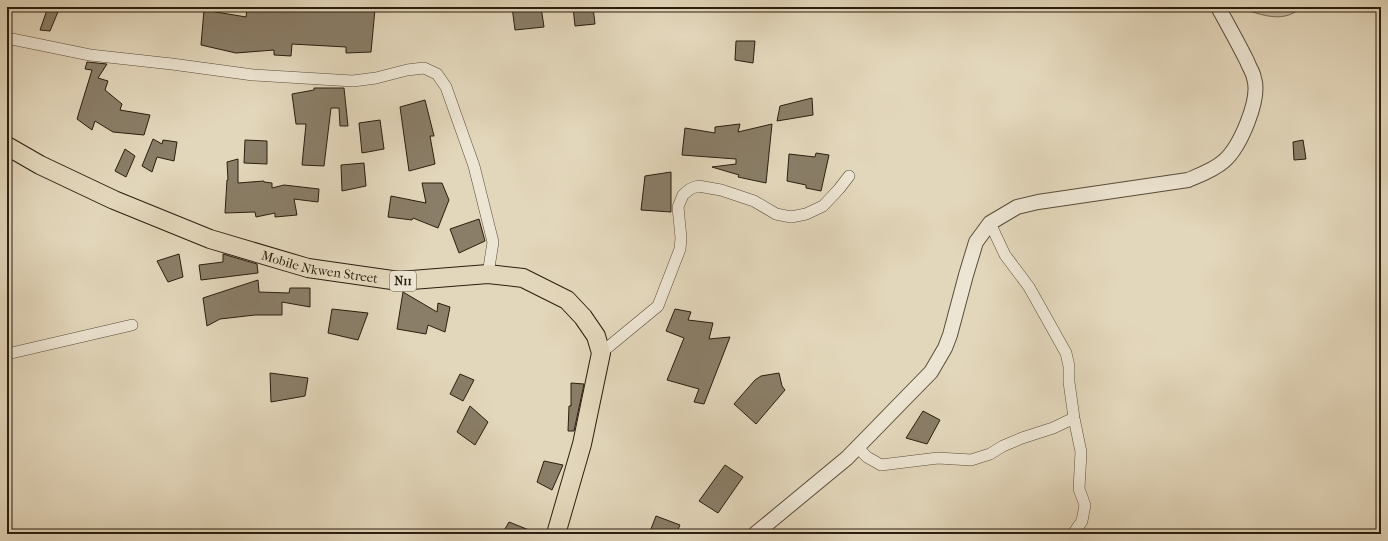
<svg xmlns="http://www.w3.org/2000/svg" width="1388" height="541" font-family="'IM FELL French Canon',serif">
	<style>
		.green { fill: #c4b89e; stroke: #776b56 }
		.building { fill: #8a7e68; stroke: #2a1e0e }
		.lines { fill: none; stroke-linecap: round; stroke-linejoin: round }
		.minor-casing { stroke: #584c39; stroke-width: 12 }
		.tertiary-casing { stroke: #584c39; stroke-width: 16 }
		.trunk-casing { stroke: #2a1e0e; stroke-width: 20 }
		.minor { stroke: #ede5d3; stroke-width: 11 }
		.tertiary { stroke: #ede5d3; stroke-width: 14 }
		.trunk { stroke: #e3d7bb; stroke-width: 18 }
		.labels { text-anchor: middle; stroke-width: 4; stroke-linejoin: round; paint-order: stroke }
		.shield { fill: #ede5d3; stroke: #645a49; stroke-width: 1 }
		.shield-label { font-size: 12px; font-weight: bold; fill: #2a1e0e }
		.street-label { font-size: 13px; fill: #2a1e0e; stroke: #ede5d3 }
	</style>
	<rect width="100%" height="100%" fill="#e3d7bb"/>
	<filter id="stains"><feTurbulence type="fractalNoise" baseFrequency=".005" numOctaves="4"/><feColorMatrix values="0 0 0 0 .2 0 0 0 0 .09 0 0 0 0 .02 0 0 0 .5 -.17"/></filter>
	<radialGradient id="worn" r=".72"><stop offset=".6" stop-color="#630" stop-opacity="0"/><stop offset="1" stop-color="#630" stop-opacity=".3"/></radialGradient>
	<!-- green -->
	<path class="green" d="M1244,7H1302C1284,23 1266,16 1246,10Z"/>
	<!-- building -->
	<path class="building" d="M48,7H60L50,31L40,30Z
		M301,7H343L375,9L371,52L346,53V47L292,44L291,56L274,55V50L236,53L201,45L204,10L246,17L247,8L274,11H301Z
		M512,7H541L544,27L515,30Z
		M573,7H593L595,24L575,26Z
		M736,41H755L753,63L735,60Z
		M87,62L107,64L98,78L108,81L105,90L122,104L120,110L150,115L144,135L113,132L95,121L92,130L77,119L92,70L85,69Z
		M314,88H344L348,126H340L339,108H331L324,166L302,165L306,124H296L292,94L314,90Z
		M812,98L813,115L777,121L780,106Z
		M425,100L434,136H430L435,164L409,171L400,107Z
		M380,120L384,149L362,153L359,123Z
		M740,124L738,132L772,124L766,183L738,177L739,175L712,167L736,164V159L682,155L685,128L715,133V127Z
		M153,139L162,144L163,140L177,142L174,161L157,157L152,172L142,166Z
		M245,140L267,141V164L244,163Z
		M1303,140L1306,159L1294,160L1293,142Z
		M125,149L135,156L126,177L115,171Z
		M816,153L829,155L821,191L806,188V185L787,181L789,154L815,157Z
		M238,159V183L264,181V182L272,183V188L284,185L319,189L318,202L294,199L297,215L275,217V213L256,217L255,212L225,213L227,180H228L227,162Z
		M364,163L366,186L342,191L341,165Z
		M671,172V212L641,210L645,176Z
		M422,183H442L449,200L438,228L413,218L412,220L388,217L391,196L426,203Z
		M479,219L485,241L459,253L450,229Z
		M179,254L183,277L168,282L157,261Z
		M223,254L257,264L258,273L201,280L199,265L223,262Z
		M258,280L259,292L289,293L290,288H310V307L282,302V315H255L220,319L207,326L203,298Z
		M403,292L437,312L438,303L450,307L445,332L428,325L426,334L397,329Z
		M332,309L368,313L358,340L328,333Z
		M675,309L691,312L688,320L713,323L709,339L730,337L704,404L694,402L699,389L667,380L684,338L666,331Z
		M270,373L308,378L305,396L271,402Z
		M779,373L782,386L785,390L756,424L734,404L755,380L761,376Z
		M460,374L474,380L463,401L450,394Z
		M571,383L584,384L574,431H568L569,406H571Z
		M470,406L488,422L475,445L457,432Z
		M923,411L940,420L927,444L906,438Z
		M544,461L563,465L552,490L537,482Z
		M725,465L743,477L718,513L699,501Z
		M656,516L680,525L676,534H649Z
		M509,522L539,534H502Z"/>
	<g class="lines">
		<!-- minor casing -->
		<g class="minor-casing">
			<path id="minor" d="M7,38L90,55L172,64L253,75L353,81L376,78L407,70L424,68L437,74L446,87L474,166L493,242L488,274
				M990,223L1005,255L1029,287L1066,353L1069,366V382L1074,418L1081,452L1079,489L1085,505L1082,521L1073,534
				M601,353L658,306L680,249L681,238L678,207L683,195L690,189L698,186L721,190L754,201L776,214L791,217L806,214L823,206L839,189L849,176
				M7,354L132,325
				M858,448L867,457L881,465L938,458L971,460L990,454L1003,446L1022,438L1053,428L1074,418"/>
		</g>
		<!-- tertiary casing -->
		<g class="tertiary-casing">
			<path id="tertiary" d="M755,534L847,458L931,372L945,348L950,335L966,275L976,242L990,223L1017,207L1038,202L1188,180C1200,175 1214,170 1224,161C1240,147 1261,99 1254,78C1253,72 1249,67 1247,61C1238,43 1228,25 1218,7"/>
		</g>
		<!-- trunk casing -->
		<g class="trunk-casing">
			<g id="trunk">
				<path id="s1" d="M7,146L40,165L114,200L210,239L308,268L399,281L488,274L523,278L567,300L583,317L596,336L601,353L582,444L556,534"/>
			</g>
		</g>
		<!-- minor -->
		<use href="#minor" class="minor"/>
		<!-- tertiary -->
		<use href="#tertiary" class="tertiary"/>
		<!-- trunk -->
		<use href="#trunk" class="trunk"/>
	</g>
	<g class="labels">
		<!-- shield labels -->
		<rect class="shield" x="390" y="271" width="26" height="20" rx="3"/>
		<g class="shield-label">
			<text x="403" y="285">N11</text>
		</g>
		<!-- street labels -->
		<g class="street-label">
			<text dy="5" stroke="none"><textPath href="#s1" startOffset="337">Mobile Nkwen Street</textPath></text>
		</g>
	</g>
	<!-- margin -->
	<rect width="1388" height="541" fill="none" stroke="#e3d7bb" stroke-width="24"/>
	<rect x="8" y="8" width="1372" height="525" fill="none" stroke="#2a1e0e" stroke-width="2"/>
	<rect x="12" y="12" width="1364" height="517" fill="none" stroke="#2a1e0e"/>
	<rect width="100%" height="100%" filter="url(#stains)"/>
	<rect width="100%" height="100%" fill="url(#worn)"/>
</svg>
